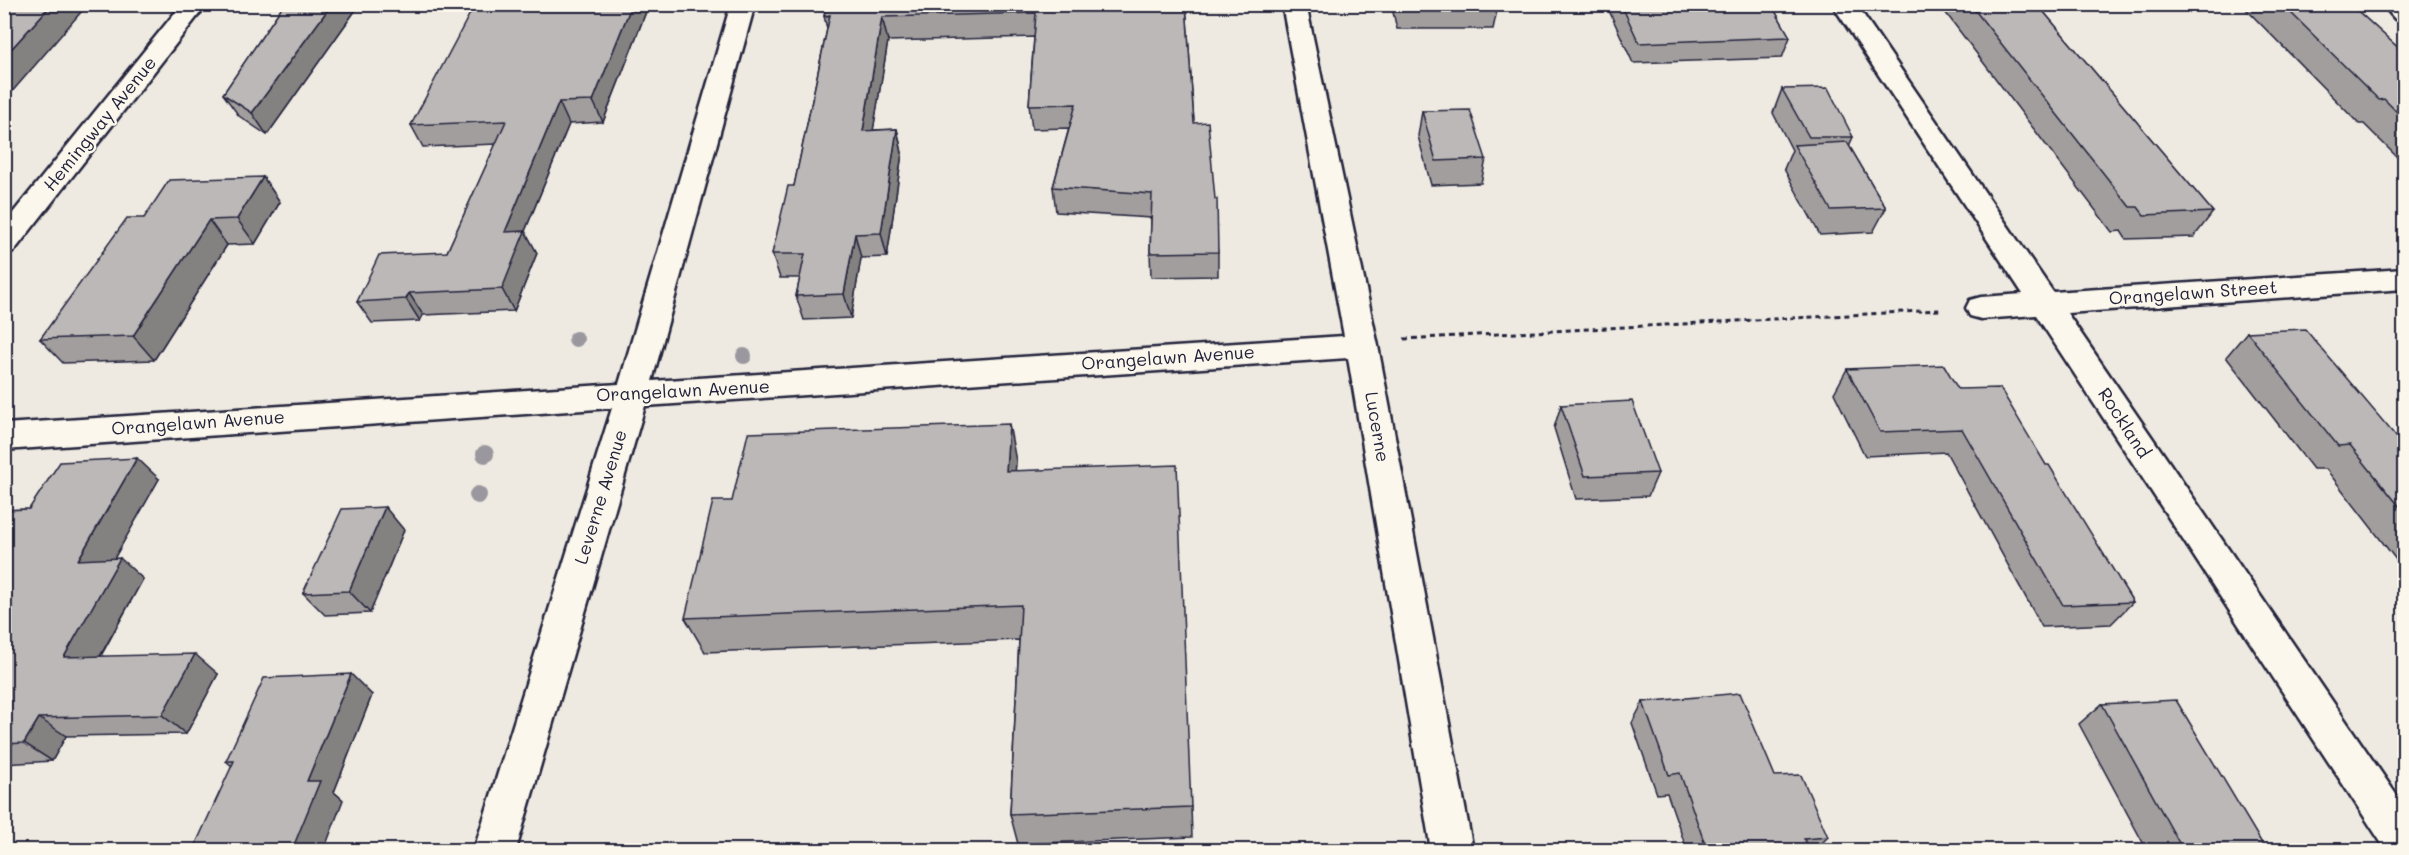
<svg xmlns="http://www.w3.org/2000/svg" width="2409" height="855" font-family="Mali,sans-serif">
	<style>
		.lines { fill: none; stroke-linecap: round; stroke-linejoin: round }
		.minor-casing { stroke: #22223b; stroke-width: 5 }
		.path { stroke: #22223b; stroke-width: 3; stroke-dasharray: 5 4; stroke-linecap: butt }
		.minor { fill: #fbf7ec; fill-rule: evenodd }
		.tree { fill: #9a989e }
		.wall { fill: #a29e9e; stroke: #22223b; stroke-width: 1.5 }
		.shaded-wall { fill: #848181; stroke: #22223b; stroke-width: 1.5 }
		.building { fill: #bcb8b8; stroke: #22223b; stroke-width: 1.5 }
		.labels { text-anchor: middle; stroke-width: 5; stroke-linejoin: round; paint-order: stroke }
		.street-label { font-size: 18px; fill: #22223b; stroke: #fbf7ec }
	</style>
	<rect width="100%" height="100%" fill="#eeeae2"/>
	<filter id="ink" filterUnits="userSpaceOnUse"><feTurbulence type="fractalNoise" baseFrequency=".0167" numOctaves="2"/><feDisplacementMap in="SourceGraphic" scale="12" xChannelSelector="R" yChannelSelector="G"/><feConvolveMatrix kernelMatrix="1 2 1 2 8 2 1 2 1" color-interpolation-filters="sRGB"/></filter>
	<g filter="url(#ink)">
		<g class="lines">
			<!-- minor casing -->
			<g class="minor-casing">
				<path id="minor" d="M182,4H207L14,251L4,254V224Z
					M731,4H755L652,381L1344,336L1282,4H1306L1378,346L1473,850H1431L1348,358L645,406L516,850H474L612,408L4,450V424L619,384Z
					M1832,4H1856L2053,292L2404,269V289L2067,313L2404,806V850H2386L2036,315L1981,319L1970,316L1966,308L1970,300L1981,297L2023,294Z
					M2382,4H2404V21L2395,19Z"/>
			</g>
			<!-- path -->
			<path class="path" d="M1404,339L1941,310"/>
			<!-- minor -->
			<use href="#minor" class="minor"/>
		</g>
		<!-- trees -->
		<g class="tree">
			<circle cx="576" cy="339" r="8"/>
			<circle cx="744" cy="356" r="8"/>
			<circle cx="485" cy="454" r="9"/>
			<circle cx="478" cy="495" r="9"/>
		</g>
		<!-- wall -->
		<path class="wall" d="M284,4H360L267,135L239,116L223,94Z
			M649,4L603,122L569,124L525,231L537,253L514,311L423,315L420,321L372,323L357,302L447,252L496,144L423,147L411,125Z
			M1186,4L1194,123L1218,252V276L1151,277L1150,253L1151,218L1056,212L1053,187L1069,128L1032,129L1029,105L1034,37L888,41L873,130L897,129L902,153L887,257L861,258L851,318L804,320L796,296L800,278H780L772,254L794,186L827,29L824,16Z
			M1391,4H1497L1498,6L1493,29H1397Z
			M1606,4H1771L1790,37L1782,58L1633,63Z
			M1939,4H2037L2213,212L2194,237L2126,239L2121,231L2112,232Z
			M2241,4H2350L2404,53V164L2364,124H2359Z
			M1782,89L1853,137L1849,146L1886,208L1873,232L1820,235L1784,169L1792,150L1773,113Z
			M1422,111L1486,159L1481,183L1431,185L1418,136Z
			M263,177L280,202L255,244L227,245L154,360L63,363L40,339L144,218Z
			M2247,332L2404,446V570L2326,469H2313L2226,357Z
			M1847,369L1958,389L2046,465L2133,602L2111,624L2042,627L1946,452L1865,456L1834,393Z
			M1561,405L1658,473L1648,496L1576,499L1554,428Z
			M1016,461L1015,471L1191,807L1192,837L1018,844L1010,814L1019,640L705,652L685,618L732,501Z
			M159,479L114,558L143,579L101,656L218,674L186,734L66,736L52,761L4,764V510L29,509Z
			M404,530L370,613L325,615L303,593Z
			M372,695L334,792L343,800L232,766L226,761Z
			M1643,702L1775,776L1828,837L1815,850H1687L1667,793L1657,794L1632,723Z
			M2102,704L2266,850H2147L2079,724Z"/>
		<!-- shaded-wall -->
		<path class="shaded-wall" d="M52,4H88L4,101V57Z
			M332,4H360L267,135L252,113Z
			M632,4H649L603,122L593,101Z
			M882,17L888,41L869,155L863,131Z
			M559,102L569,124L525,231L537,253L514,311L502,289L505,232Z
			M897,129L902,153L887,257L881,233Z
			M263,177L280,202L255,244L237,219Z
			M209,220L227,245L154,360L133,336Z
			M855,234L861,258L851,318L844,294Z
			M409,293L423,315L420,321L406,299Z
			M1009,424L1016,461L1013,508L1006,471Z
			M137,458L159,479L102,580L78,560Z
			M385,507L404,530L370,613L349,591Z
			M120,558L143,579L89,676L64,657Z
			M195,654L218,674L186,734L162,715Z
			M351,674L372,695L334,792L343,800L324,850H292L307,781Z
			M39,718L66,736L52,761L24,743Z"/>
		<!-- building -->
		<path class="building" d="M4,4H52L4,57Z
			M284,4H332L252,113L223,94Z
			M475,4H632L593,101L559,102L505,232L525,231L502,289L409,293L406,299L357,302L379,255L447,252L506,121L411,125Z
			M826,4H1186L1194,123L1208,122L1215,199H1217L1218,252L1150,253L1152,194L1053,187L1076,104L1029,105L1036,13L882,17L863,131L897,129L881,233L855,234L844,294L796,296L805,254H772L788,186H794L830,15L824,16Z
			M1399,4H1497L1498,6L1400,7Z
			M1621,4H1771L1790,37L1639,43Z
			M1970,4H2037L2213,212L2144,215L2138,207H2130Z
			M2282,4H2350L2404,53V119L2384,99L2379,100Z
			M1828,88L1853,137H1809L1782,89Z
			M1470,110L1486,159L1436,161L1422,111Z
			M1847,142L1886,208L1831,210L1794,145Z
			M263,177L237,219L209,220L133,336L40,339L127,218H144L169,180Z
			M2305,329L2404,446V512L2350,445L2338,446L2247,332Z
			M1944,365L1958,389L2000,388L2046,465H2049L2133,602L2063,605L1962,429L1880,432L1847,369Z
			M1632,401L1658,473L1585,476L1561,405Z
			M1009,424L1006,471L1177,465L1191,807L1010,814L1021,605L685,618L713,501H732L748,433Z
			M137,458L78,560L120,558L64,657L195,654L162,715L39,718L24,743L4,744V510L29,509L60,462Z
			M385,507L349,591L303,593L342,509Z
			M351,674L307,781H320L292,850H193L234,761H226L264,678Z
			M1740,693L1775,776L1801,775L1828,837L1804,839L1809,850H1729V849L1707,850L1680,773L1669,775L1643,702Z
			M2176,700L2266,850H2183L2102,704Z"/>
	</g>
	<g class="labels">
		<!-- street labels -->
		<g class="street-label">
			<text transform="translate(100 124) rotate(-51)" y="6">Hemingway Avenue</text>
			<text transform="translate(2193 293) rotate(-4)" y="6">Orangelawn Street</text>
			<text transform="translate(1168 358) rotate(-4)" y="6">Orangelawn Avenue</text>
			<text transform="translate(683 391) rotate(-3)" y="6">Orangelawn Avenue</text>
			<text transform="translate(198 423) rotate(-4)" y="6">Orangelawn Avenue</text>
			<text transform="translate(2124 423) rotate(57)" y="6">Rockland</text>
			<text transform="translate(1377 427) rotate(80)" y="6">Lucerne</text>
			<text transform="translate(601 497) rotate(-73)" y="6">Leverne Avenue</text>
		</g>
	</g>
	<!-- margin -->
	<rect width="2409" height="855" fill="none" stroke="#fbf7ec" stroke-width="24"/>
	<rect x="12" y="12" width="2385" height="831" fill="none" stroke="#22223b" stroke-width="2" filter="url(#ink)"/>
</svg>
